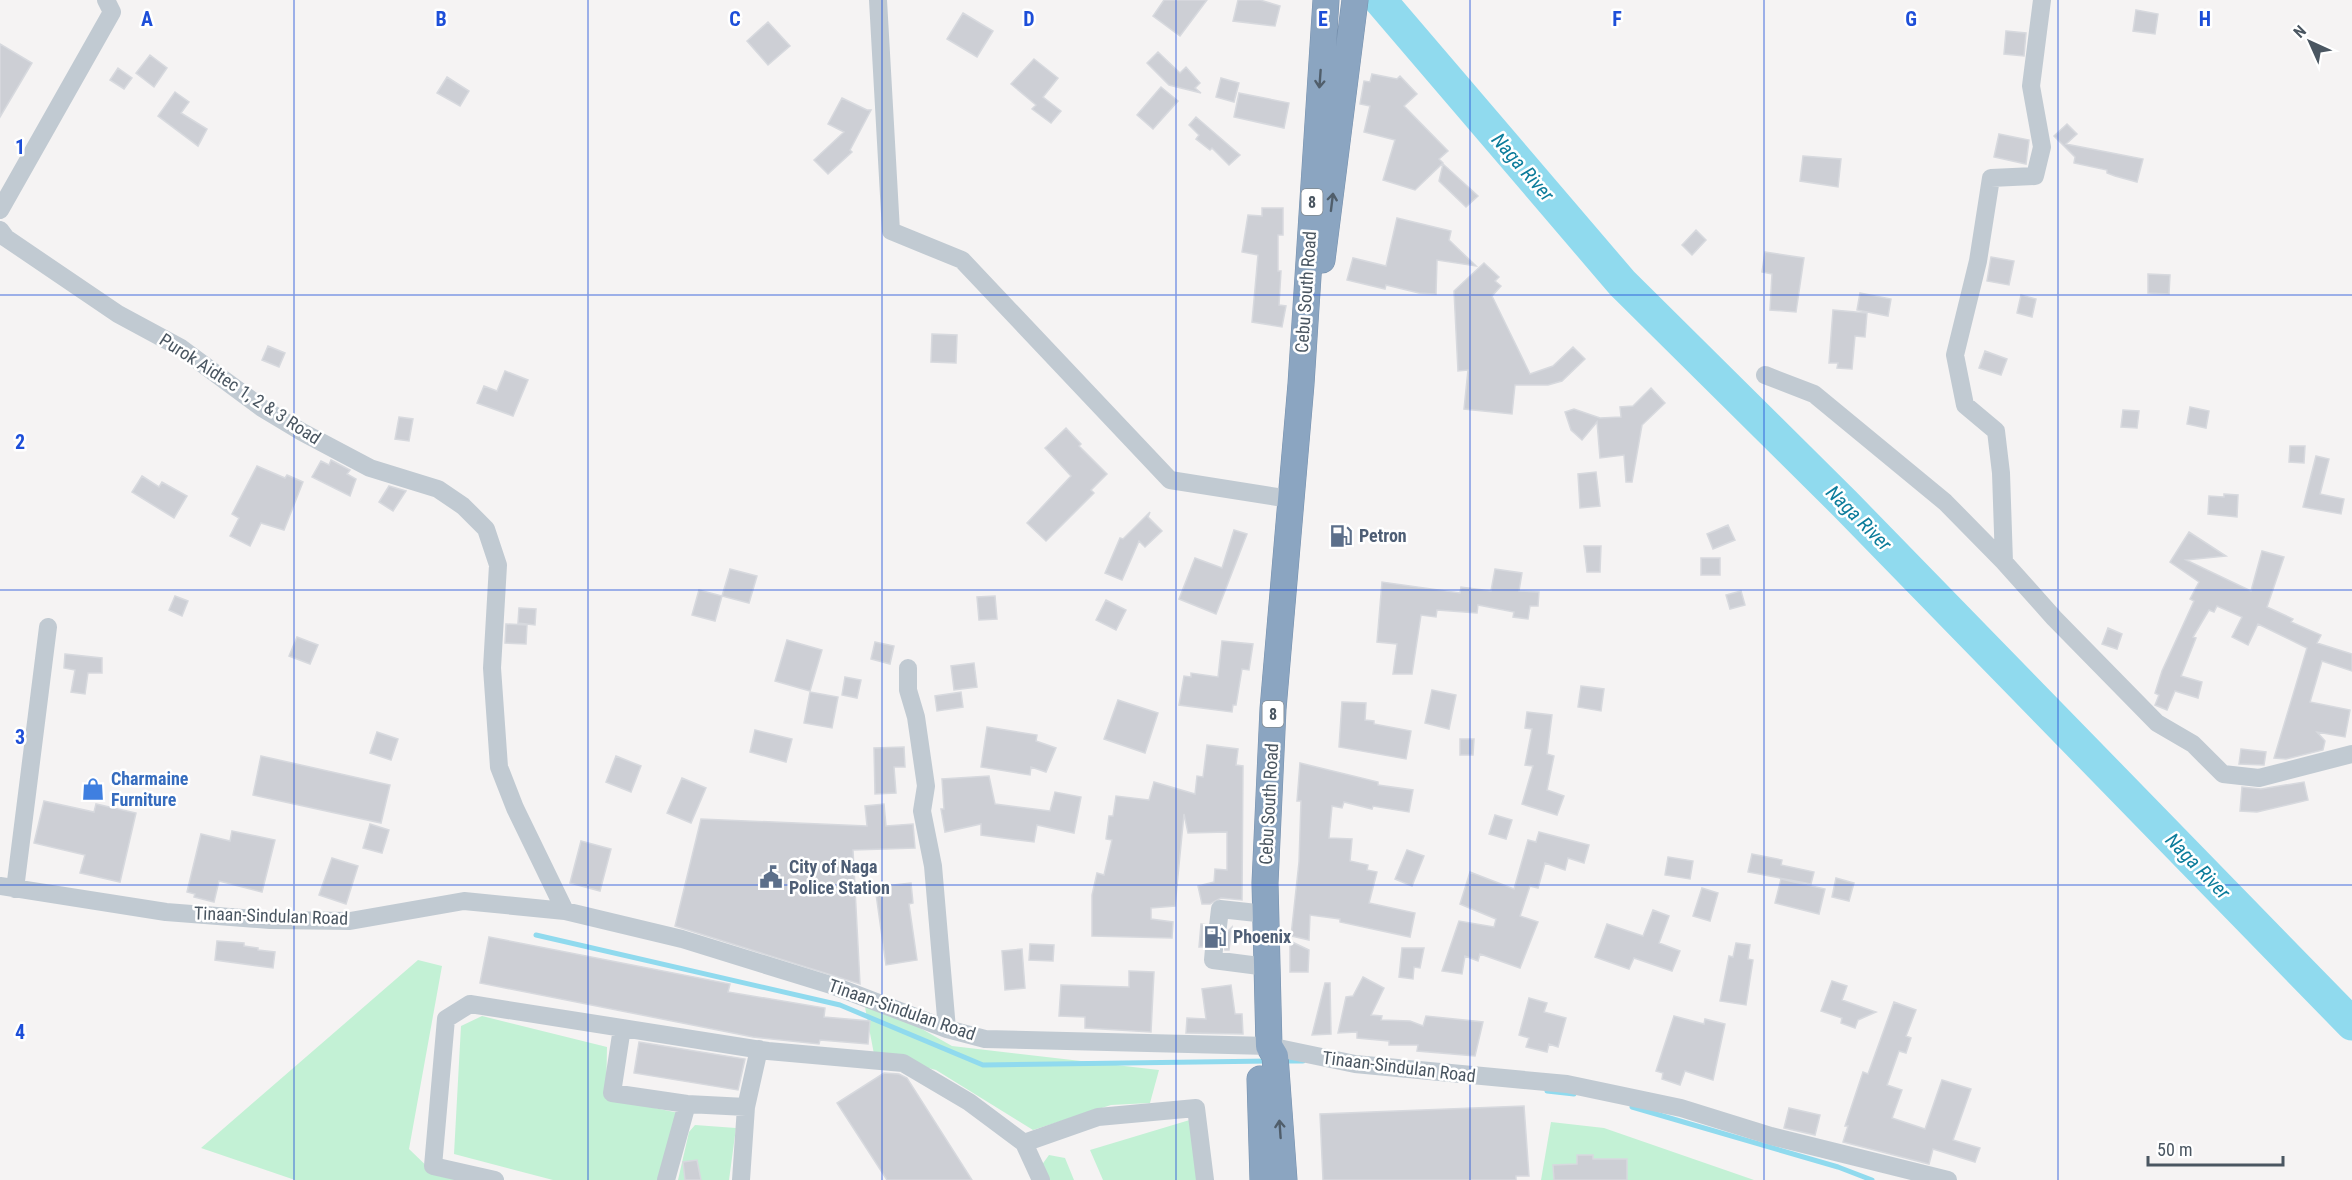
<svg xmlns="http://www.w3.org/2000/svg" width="2352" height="1180" font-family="'Roboto Condensed',sans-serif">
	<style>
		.green { fill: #c3f1d5 }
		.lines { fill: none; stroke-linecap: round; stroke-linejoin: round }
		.stream { stroke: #90daee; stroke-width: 5 }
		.river { stroke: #90daee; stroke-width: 33 }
		.building { fill: #cdcfd5; stroke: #d7d9de; stroke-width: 1.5 }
		.highway-casing { stroke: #7690ad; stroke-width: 27 }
		.minor { stroke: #c1cad2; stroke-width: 18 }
		.highway { stroke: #8ba5c1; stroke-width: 26 }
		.oneway { stroke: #505e6b }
		.grid { fill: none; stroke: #1d4ed8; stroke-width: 1.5; stroke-opacity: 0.55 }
		.labels { text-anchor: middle; stroke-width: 5; stroke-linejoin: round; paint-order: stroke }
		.shield { fill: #fff; stroke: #808990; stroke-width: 1.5 }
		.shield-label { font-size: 16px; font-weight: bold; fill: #4a5661 }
		.street-label { font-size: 18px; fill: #4a5661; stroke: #fff }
		.service-label { font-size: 18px; font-weight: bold; fill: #4e5e75; stroke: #fff; text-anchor: start }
		.shop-label { font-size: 18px; font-weight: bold; fill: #366cbe; stroke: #fff; text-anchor: start }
		.water-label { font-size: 20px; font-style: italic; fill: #0c7c9b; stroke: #fff }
		.grid-label { font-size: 20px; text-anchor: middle; font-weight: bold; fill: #1d4ed8; stroke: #fff; stroke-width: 5; stroke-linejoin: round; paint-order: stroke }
	</style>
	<rect width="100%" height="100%" fill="#f5f3f3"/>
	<!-- green -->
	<path class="green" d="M418,960L442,966L409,1149L436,1175L456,1180H295L201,1148Z
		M865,1007L913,1024L952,1046L1159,1070L1150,1103L1111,1105L1033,1130L936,1070L874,1054Z
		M482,1016L607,1047L606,1098L679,1113L658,1180H553L454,1154L461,1026Z
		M1193,1119L1200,1180H1103L1090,1150Z
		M1551,1122L1604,1128L1754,1180H1541Z
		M695,1125L736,1128L729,1180H678L689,1132Z
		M1049,1155L1065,1158L1074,1180H1034L1033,1177Z"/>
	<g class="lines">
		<!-- stream -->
		<path class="stream" d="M536,935L840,1005L983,1065L1270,1061
			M1282,1061H1303
			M1547,1091L1574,1094
			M1632,1107L1838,1167L1872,1180"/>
		<!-- river -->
		<path class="river" d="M1380,0L1622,283L1845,504L2352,1024"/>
	</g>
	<!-- building -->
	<path class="building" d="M1164,0H1207L1180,36L1153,16Z
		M1238,0H1260L1280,6L1275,26L1233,21Z
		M2136,10L2158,14L2155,34L2133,31Z
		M963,13L993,31L977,57L947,39Z
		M768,22L790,46L768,65L747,41Z
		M2006,31L2026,33L2024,56L2004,54Z
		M0,44L32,63L0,117Z
		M1158,52L1180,73L1186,67L1200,83L1195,88L1201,93L1169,85L1147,63Z
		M150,55L167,68L154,87L136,73Z
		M1034,59L1058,78L1043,97L1061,111L1051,123L1032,109L1036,105L1011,84Z
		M118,68L132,78L124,89L110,80Z
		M1372,74L1397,79L1400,76L1417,94L1404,106L1448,151L1439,159L1443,163L1415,190L1383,180L1395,140L1364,132L1370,106L1360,104L1364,81L1370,82Z
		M447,77L469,91L460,106L437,93Z
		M1221,78L1239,83L1234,102L1216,97Z
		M1161,87L1178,101L1153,129L1137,115Z
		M175,92L189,102L181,113L207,129L198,146L158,116Z
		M1239,93L1289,103L1284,128L1234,117Z
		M842,98L867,110H871L850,150L852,152L828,174L814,160L844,132L828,124Z
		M1196,117L1240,155L1229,165L1212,148L1210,150L1196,139L1199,135L1189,125Z
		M2067,124L2077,134L2066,144L2143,159L2137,182L2115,176L2107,173V170L2074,163L2075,157L2054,136Z
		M1999,134L2029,140L2026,164L1994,157Z
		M1803,156L1841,159L1838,187L1800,181Z
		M1443,164L1478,196L1466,207L1439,181Z
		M1262,208H1283V235H1278V271H1281L1279,305L1286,306L1282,327L1252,322L1258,255L1242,252L1248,215L1262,216Z
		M1397,218L1451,231L1449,240L1476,266L1437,260L1436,294L1419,293L1386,285L1385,289L1347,280L1353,258L1386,266Z
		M1696,230L1706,240L1692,255L1682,245Z
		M1765,252L1804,258L1796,312L1770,310L1772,274L1762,272Z
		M1991,257L2014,261L2009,285L1987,281Z
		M1484,263L1499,277L1495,281L1501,286L1492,296L1530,374L1553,366L1573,347L1585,359L1562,381L1548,385H1515L1512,414L1464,409L1468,370L1458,371L1454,291Z
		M2148,274L2170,275L2169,294L2148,293Z
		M1860,293L1891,299L1888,316L1857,310Z
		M2021,295L2036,299L2032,317L2017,313Z
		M1833,310L1867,313L1865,337L1855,336L1852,369L1837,368L1838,363H1829Z
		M932,334L957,335L956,363L931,362Z
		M268,346L285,353L279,367L262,360Z
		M1985,351L2007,359L2001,375L1979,368Z
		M505,371L528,380L513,416L477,403L484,386L497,391Z
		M1651,388L1665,403L1642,425L1632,482H1626L1624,455L1600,458L1597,422L1582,440L1571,430L1565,412L1574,409L1600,418L1621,417L1620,407L1633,406Z
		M2190,407L2209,411L2206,428L2187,424Z
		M2123,410L2139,411L2137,428L2121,427Z
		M399,417L413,419L409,441L395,439Z
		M1066,428L1081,444L1079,446L1107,474L1091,490L1094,493L1046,541L1027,523L1071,476L1045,448Z
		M2290,446H2305L2304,463L2289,462Z
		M2316,456L2329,459L2320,494L2344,499L2341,514L2303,507Z
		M331,460L350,470L347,474L356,479L350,496L312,477L321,461L329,465Z
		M257,466L285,478L287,475L303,482L284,530L261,523L250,546L230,536L239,518L232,514Z
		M1596,472L1600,506L1580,508L1578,474Z
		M142,476L159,487L162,482L187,496L174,518L132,492Z
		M389,486L406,491L393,511L379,502Z
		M2224,494L2238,495L2237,517L2208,514L2209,496L2224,497Z
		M1150,512L1148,517L1162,531L1145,547L1139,541L1122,580L1105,573L1120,538L1123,539Z
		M1728,525L1735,540L1713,549L1707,534Z
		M1234,530L1247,534L1216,614L1179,599L1195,558L1222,568Z
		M2189,532L2226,556L2186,560L2251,591L2262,551L2284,557L2267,607L2293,619L2291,622L2321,635L2317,643L2352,654V671L2322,661L2310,702L2350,710L2345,737L2317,732L2325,741L2323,750L2286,759L2274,758L2307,648L2258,624L2248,645L2232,637L2242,617L2217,606L2214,612L2209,610L2193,637L2196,638L2181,676L2202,682L2198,698L2175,691L2167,710L2155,705L2159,695L2155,693L2162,671L2194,601L2190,599L2199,582L2170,562Z
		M1584,546H1601L1600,572H1587Z
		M1701,558H1720V575H1701Z
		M730,569L757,576L749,603L722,596Z
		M1495,569L1522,573L1519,591L1539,592L1538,606H1530L1528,619L1513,617L1514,612L1478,605L1477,613L1437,610L1436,617L1421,615L1412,674H1393L1397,644L1377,642L1382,582L1460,593L1461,587L1491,591Z
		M699,590L722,596L715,621L692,615Z
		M1741,591L1745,605L1730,609L1726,595Z
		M175,596L188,601L182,616L169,610Z
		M995,596L997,619L979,620L977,597Z
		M1106,600L1126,610L1116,630L1096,620Z
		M519,608L536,609L535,625L518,623Z
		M506,624L527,625L526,644L505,643Z
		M2108,628L2122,634L2117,649L2102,644Z
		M297,637L318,645L310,664L289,656Z
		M787,640L822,650L810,691L775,681Z
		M1222,641L1253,644L1249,670L1242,669L1236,705H1233L1232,712L1179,705L1184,676L1191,677V673L1218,677Z
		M875,642L894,646L890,664L871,659Z
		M65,654L102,658V673H88L85,694L71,692L75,670L64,668Z
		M974,663L977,687L954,690L951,666Z
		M845,677L861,680L857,698L842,695Z
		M1581,686L1604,689L1601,711L1578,707Z
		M1432,690L1456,695L1449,729L1425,723Z
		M810,692L838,697L832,728L804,723Z
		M961,692L963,707L937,711L935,696Z
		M1118,700L1158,713L1145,753L1104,739Z
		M1342,702L1366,703L1365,720L1374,721V724L1411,731L1406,759L1339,747Z
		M1527,712L1552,715L1547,754L1554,756L1547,790L1564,796L1557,815L1522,804L1533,766L1525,765L1532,729L1525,728Z
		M987,727L1037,735L1036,741L1056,748L1046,772L1031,767L1030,775L981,767Z
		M755,730L792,739L786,762L750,752Z
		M377,732L398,739L391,760L370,753Z
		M1460,739H1474L1473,755H1460Z
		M1207,745L1238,749L1236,765L1243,766L1242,900L1221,898L1210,904H1202L1198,886L1214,882L1215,869L1227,870V832L1188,833L1184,814L1175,906L1151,908V919L1173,922L1172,938L1092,936V895L1097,873L1104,875L1112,840L1106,839L1109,816H1113L1116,796L1149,800L1154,782L1195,794L1197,776L1203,777Z
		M904,747L905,767H894L896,793L875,794L874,748Z
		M2241,749L2266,752L2264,765L2239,764Z
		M261,756L390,785L381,823L253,795Z
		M616,756L641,766L631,792L606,782Z
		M1300,763L1378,782V785L1413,790L1409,812L1373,806L1372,809L1344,802L1342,808L1332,806L1329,838L1352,839L1350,861L1368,865L1367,870L1377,872L1369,903L1415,913L1410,937L1340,922V919L1310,915L1309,940L1291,936L1299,862L1301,801H1297Z
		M989,776L995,804L1050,811L1055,792L1081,797L1074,833L1037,825L1034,842L981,835V824L945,832L941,809H944L942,779Z
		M682,778L706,788L691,823L667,813Z
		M2304,782L2308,800L2257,812L2240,811L2242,787L2261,789Z
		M44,801L94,812L96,804L136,813L120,882L80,873L85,855L34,843Z
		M884,804L886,826L913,824L915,848L853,850L860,984L675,926L701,819L867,826L865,806Z
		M1495,815L1512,820L1506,839L1489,834Z
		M370,824L389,830L382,853L363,848Z
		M232,831L275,840L262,892L219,881L214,902L194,897L195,894L187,892L201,834L230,841Z
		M1539,832L1589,845L1584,863L1568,858L1565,870L1545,863L1538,888L1530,886L1520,916L1538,922L1520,968L1480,954L1478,961L1465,956L1462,974L1442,971L1459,921L1494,927L1496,919L1460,904L1470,872L1514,889L1528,840L1536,842Z
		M581,841L611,849L600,891L570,883Z
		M1407,850L1424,856L1412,886L1395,879Z
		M1752,854L1782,860L1781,865L1814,872L1811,884L1748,872Z
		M1668,857L1693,861L1690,879L1665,875Z
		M332,858L358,866L346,904L319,895Z
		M1836,878L1854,883L1849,901L1832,897Z
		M1781,879L1825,889L1819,914L1775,903Z
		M911,883L913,903L909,904L917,960L886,965L875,887Z
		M1702,888L1718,893L1710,921L1693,916Z
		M1653,910L1669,916L1659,943L1680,951L1672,971L1634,958L1629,969L1595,957L1607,924L1643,936Z
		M1201,924L1207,925L1211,935L1217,937L1223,936L1232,927L1229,950H1225L1224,944L1216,938L1209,939L1203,947H1199Z
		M489,937L730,984L728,992L825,1008L824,1017L870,1021L868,1044L820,1040L819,1044L753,1037L480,983Z
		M217,941L244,943V946L258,948V950L275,952L273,968L215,960Z
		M1290,941L1309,950L1308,972H1290Z
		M1736,943L1750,945L1748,959L1753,960L1746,1005L1720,1001L1729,956L1733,957Z
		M1030,944L1054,945L1053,961L1029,960Z
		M1402,948H1424L1420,968L1414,967L1413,979L1399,977Z
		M1022,949L1025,988L1005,990L1002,951Z
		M1129,971L1154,972L1151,1032L1085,1028V1017L1059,1016L1061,985L1129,987Z
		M1363,977L1384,988L1371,1015L1382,1016L1381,1020L1410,1021L1423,1026L1426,1016L1483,1022L1475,1056L1417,1051L1418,1045H1389V1041L1357,1038V1032L1338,1033L1346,997L1353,996Z
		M1832,981L1847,986L1842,1000L1876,1012L1858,1020L1855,1028L1841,1023L1842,1018L1821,1011Z
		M1325,983H1330L1331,1034L1312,1035Z
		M1231,985L1235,1014H1242L1243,1034L1186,1033L1187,1018L1206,1019L1202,989Z
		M1529,998L1547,1003L1544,1012L1566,1018L1558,1047L1549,1044L1547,1052L1526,1047L1529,1038L1519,1035Z
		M1894,1002L1916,1010L1906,1036L1911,1038L1906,1053L1899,1051L1887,1085L1902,1090L1892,1118L1925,1129L1942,1080L1971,1089L1953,1140L1980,1148L1975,1162L1933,1149L1929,1164L1843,1142L1848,1126H1845L1863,1072L1868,1074Z
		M1674,1016L1704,1024L1705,1019L1725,1024L1713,1080L1685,1071L1680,1085L1662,1079L1663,1073L1656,1071Z
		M639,1042L745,1059L738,1090L634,1073Z
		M884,1073L899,1074L907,1078L972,1180H887L837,1103Z
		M1524,1106L1529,1176H1516V1180H1323L1320,1114Z
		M1789,1108L1820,1115L1815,1135L1784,1128Z
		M1577,1155H1593V1159H1627V1180H1554L1553,1165L1577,1164Z
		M697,1160L701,1180H685L683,1162Z"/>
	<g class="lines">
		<!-- highway casing -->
		<g class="highway-casing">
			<path id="highway" d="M1322,260L1355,0
				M1260,1079L1263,1180
				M1284,1180L1275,1056L1269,1046L1265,883L1273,709L1301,384L1326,0"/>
		</g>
		<!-- minor -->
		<path class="minor" d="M878,0L891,231L962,260L1170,480L1290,499
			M2042,0L2031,86L2042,147L2035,176L1991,178L1978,261L1955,355L1965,405L1996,431L2001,473L2004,562L2054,618L2157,723L2193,744L2223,774L2259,778L2352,754
			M0,210L112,12L106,0
			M0,230L6,238L118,314L181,348L262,408L302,432L370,468L438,489L463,506L486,529L498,565L492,668L499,767L515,808L565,911
			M1765,375L1814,394L1945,502L2004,562
			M908,668V690L916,717L926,786L922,811L933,866L947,1029
			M0,886L166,912L270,920L350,921L464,901L565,911L682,939L834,986L947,1029L985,1039L1269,1046L1355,1064L1567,1084L1681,1108L1771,1136L1948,1180
			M15,889L48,627
			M1218,926L1220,909L1266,914
			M1214,949L1213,960L1267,967
			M622,1028L612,1093L687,1104L746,1107
			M1024,1143L1098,1117L1196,1108L1205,1180
			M495,1180L433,1166L446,1019L470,1004L768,1051L903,1063L969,1102L1024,1143L1041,1180
			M666,1180L687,1104
			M741,1180L746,1107L759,1049"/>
		<!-- highway -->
		<use href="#highway" class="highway"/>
	</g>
	<!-- one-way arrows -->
	<defs><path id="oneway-shaft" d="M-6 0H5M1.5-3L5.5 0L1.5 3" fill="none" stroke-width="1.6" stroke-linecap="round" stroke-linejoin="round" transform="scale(1.5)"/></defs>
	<g class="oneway">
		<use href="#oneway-shaft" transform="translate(1320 79) rotate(94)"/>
		<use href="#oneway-shaft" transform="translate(1332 202) rotate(-83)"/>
		<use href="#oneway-shaft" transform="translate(1280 1129) rotate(-94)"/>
	</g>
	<!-- grid -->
	<path class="grid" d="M294,0V1180M588,0V1180M882,0V1180M1176,0V1180M1470,0V1180M1764,0V1180M2058,0V1180M0,295H2352M0,590H2352M0,885H2352"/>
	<!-- icons -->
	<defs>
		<g id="fuel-bare" transform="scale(1.8)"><path d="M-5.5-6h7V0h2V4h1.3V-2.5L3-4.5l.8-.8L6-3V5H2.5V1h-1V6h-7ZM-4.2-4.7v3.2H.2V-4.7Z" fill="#5c6f8a" stroke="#fff" stroke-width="2.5" paint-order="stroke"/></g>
		<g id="shop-bare" transform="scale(1.8)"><path d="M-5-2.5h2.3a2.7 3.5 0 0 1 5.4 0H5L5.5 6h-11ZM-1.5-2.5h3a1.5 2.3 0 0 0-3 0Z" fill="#3f7fe0" stroke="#fff" stroke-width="2.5" paint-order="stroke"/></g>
		<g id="civic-bare" transform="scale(1.8)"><path d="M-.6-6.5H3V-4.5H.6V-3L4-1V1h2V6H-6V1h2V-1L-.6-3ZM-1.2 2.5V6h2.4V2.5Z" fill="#5c6f8a" stroke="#fff" stroke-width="2.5" paint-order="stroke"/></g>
	</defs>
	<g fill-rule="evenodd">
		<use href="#fuel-bare" x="1341" y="536"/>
		<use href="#shop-bare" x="93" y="789"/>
		<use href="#civic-bare" x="771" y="877"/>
		<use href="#fuel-bare" x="1215" y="937"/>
	</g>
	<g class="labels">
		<!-- shield labels -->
		<g class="shield">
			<rect x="1301.5" y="189" width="21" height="26" rx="4.5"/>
			<rect x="1262.5" y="701" width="21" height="26" rx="4.5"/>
		</g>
		<g class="shield-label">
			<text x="1312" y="208">8</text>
			<text x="1273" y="720">8</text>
		</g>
		<!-- street labels -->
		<g class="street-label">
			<text transform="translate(1306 292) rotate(-86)" y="6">Cebu South Road</text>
			<text transform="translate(240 389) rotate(33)" y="6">Purok Aidtec 1, 2 &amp; 3 Road</text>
			<text transform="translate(1269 804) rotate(-87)" y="6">Cebu South Road</text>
			<text transform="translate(271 916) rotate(2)" y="6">Tinaan-Sindulan Road</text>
			<text transform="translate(902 1010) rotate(19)" y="6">Tinaan-Sindulan Road</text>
			<text transform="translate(1399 1067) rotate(7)" y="6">Tinaan-Sindulan Road</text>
		</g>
		<!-- service labels -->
		<g class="service-label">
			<text x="1359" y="542">Petron</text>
			<text x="789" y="873">City of Naga<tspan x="789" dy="21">Police Station</tspan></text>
			<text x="1233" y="943">Phoenix</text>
		</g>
		<!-- shop labels -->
		<g class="shop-label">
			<text x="111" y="785">Charmaine<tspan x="111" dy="21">Furniture</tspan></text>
		</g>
		<!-- water labels -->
		<g class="water-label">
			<text transform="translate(1523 167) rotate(49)" y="7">Naga River</text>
			<text transform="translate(1859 518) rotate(45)" y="7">Naga River</text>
			<text transform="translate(2198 866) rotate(46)" y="7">Naga River</text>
		</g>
	</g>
	<g class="grid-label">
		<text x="147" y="26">A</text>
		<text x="441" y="26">B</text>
		<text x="735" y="26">C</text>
		<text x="1029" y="26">D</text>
		<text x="1323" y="26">E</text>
		<text x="1617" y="26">F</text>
		<text x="1911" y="26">G</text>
		<text x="2205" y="26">H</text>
		<text x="20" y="154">1</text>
		<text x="20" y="449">2</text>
		<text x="20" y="744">3</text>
		<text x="20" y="1039">4</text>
	</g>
	<!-- north arrow -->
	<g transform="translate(2310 42) rotate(315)" stroke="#ffffff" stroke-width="4.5" paint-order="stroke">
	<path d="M0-4.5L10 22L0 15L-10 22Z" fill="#4a5661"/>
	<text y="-9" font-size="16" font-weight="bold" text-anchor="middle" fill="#4a5661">N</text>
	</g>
	<!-- scale -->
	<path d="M2148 1156v9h135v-9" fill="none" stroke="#4a5661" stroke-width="3"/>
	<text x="2157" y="1156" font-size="18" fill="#4a5661" stroke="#ffffff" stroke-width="4.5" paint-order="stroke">50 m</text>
</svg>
